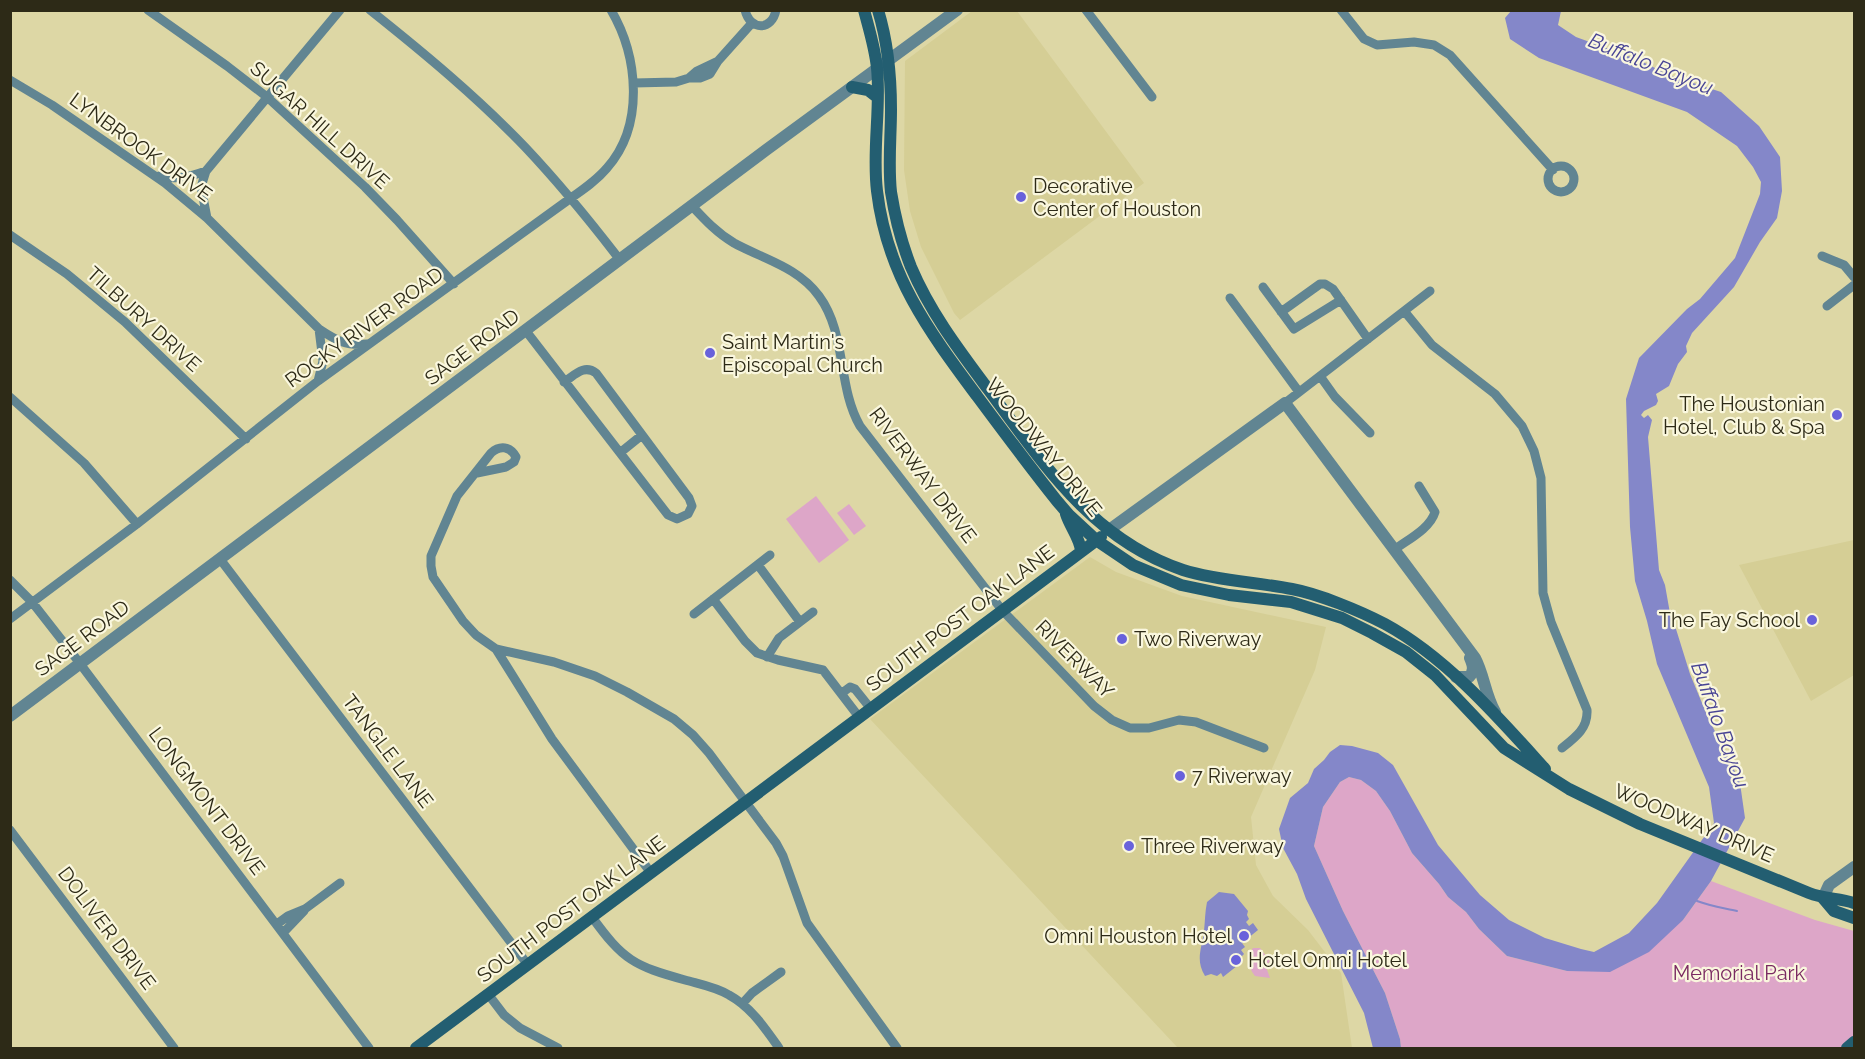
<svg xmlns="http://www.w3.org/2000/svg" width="1865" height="1059" font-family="Raleway,sans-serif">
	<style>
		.built { fill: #d5ce95 }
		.green { fill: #dda6c8 }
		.water { fill: #8487c9 }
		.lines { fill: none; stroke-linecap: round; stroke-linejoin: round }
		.stream { stroke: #8487c9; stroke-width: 2 }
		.minor { stroke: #618592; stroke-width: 9 }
		.tertiary { stroke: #618592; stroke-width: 12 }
		.secondary { stroke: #235e71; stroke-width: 12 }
		.poi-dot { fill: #6962db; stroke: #faf7de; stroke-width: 2 }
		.labels { text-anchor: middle; stroke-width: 4.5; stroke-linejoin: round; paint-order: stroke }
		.street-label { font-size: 20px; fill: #2d2a17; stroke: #faf7de }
		.poi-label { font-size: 20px; fill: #2d2a17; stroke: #faf7de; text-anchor: start }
		.park-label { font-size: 20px; fill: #7a2a62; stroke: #faf7de }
		.water-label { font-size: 21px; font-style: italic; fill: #484495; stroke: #faf7de }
	</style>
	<rect width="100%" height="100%" fill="#ddd7a5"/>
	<!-- built -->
	<path class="built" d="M972,11H1017L1144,183L960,320L954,313L921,247L910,211L904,170L905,61Z
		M1854,540V675L1811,701L1739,565Z
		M1090,557L1116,572L1182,596L1326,627L1315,670L1251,817L1256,865L1273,896L1308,930L1341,973L1352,1048H1178L870,719Z"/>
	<!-- green -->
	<path class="green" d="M816,496L849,540L819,563L786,519Z
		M849,504L866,526L854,535L837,513Z
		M1349,777L1361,780L1376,791L1390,811L1412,853L1439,884L1448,897L1466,912L1479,929L1507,956L1567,971L1683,920L1711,881L1815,920L1854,931V1048H1401L1400,1039L1385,993L1343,911L1314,846L1323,807L1340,782Z
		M1253,948H1260L1270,961L1266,967L1270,978L1255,976C1248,967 1246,958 1253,948Z"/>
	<!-- water -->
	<path class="water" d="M1511,11H1561L1558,25L1576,37L1639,60L1669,75L1721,92L1759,126L1780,157L1782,191L1777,218L1760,242L1734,287L1692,333L1686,346L1687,352L1678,364L1669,386L1656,394L1658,401L1656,405L1644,411L1641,415L1644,418L1648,415L1652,420L1648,437L1659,570L1665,585L1671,619L1676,629L1690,674L1709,720L1726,752L1740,783L1745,818L1711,881L1683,920L1649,952L1610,972L1567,971L1507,956L1479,929L1466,912L1448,897L1439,884L1412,853L1390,811L1376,791L1361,780L1349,777L1340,782L1323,807L1314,846L1343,911L1385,993L1400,1039L1401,1048H1373L1364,1013L1306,899L1297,874L1283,848L1279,829L1290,798L1308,783L1314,769L1324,760L1330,752L1340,745L1352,746L1378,753L1393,765L1438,845L1480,895L1509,920L1545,938L1581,949L1594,952L1629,933L1657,903L1714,823L1709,787L1657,664L1647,621L1635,581L1630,527L1626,399L1639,358L1687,309L1700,299L1735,258L1760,194L1761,182L1753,167L1737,146L1687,112L1539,58L1510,39L1505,18Z
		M1219,892L1234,894L1248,911L1247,915L1249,919L1246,922L1249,926L1253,923L1258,930L1242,943L1245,947L1241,950L1244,954L1240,958L1242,962L1223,977L1221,973L1217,976L1211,974L1205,976C1195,960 1202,948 1204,931C1205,921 1205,912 1207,902Z"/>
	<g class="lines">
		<!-- stream -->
		<path class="stream" d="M1697,901C1710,906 1724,908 1737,911"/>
		<!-- minor -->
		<path class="minor" d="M148,10L227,66L267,97L365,187L397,220L454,284
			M370,10C424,53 477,97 525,147C559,183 590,221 620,260
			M745,10C750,31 772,31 776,10
			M1086,10L1152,97
			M1341,10L1364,39L1377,45L1414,42L1434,45L1450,55L1553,170
			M689,78L697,71L718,61
			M10,80L52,105L165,183L207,218L319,329C337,341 346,346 367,344
			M634,83L676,82L689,78H700L710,74L718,61L752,23
			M1548 179a13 13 0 1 1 26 0a13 13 0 1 1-26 0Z
			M159,176C176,180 189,177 206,171
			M692,206C705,220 717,233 734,243C763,259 798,267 819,296C847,334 837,386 860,426L1002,610L1094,706L1112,720L1130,728H1149L1179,720L1196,722L1264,748
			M207,218L201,187L206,171L340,10
			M10,235L67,274L125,322L246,439
			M1822,256L1844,265L1854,277
			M1263,287L1294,329L1341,300
			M1230,298L1299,392
			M1827,306L1854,285
			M1281,312L1320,284H1325L1333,289L1368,339
			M1405,312L1432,345L1495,394L1522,426L1534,451L1541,478L1543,593L1551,622L1587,710C1588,728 1576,737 1562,748
			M526,331L668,515L677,519L688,514L692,506L689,498L596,373C584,364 575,375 564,382
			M1320,376L1335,397L1370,433
			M318,381L323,361L319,329
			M10,397L84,463L137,524
			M1285,403L1430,291
			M621,452L642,435
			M477,473L506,467L514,462L516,457C510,446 500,445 491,453L457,496L431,556V566L433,577L463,621L476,635L496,649L554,662L595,676L627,692L674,719L693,735L709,753L776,843L783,856L807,923L897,1048
			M1394,550C1407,540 1430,529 1435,512L1419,486
			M220,559L528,965
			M758,565L800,622
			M10,580L32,602L75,657L369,1048
			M713,599L745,641L757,653L778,660L823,670L859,717
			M694,614L770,555
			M10,619L137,524L318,381L571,198C584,189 597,180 607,168C645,125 638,56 611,10
			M496,649L552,739L651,873
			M767,657L779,638L813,612
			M842,693L850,687L855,689L871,709
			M10,830L174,1048
			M592,917C623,960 634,966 685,980C699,984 716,987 729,995C751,1007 765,1028 779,1048
			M277,924L288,916L305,909L340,883
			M283,933L304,911
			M488,994L504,1015L520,1028L558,1048
			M742,1004L752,993L781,972"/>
		<!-- tertiary -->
		<path class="tertiary" d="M1109,530L1285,403L1475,658C1484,675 1485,694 1495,712
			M1456,677H1469C1475,671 1473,665 1470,658
			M10,716L766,150L957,10
			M1823,898L1829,885L1854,867"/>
		<!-- secondary -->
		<path class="secondary" d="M864,10C869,29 875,48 877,68C881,109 872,150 877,191C887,275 928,330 977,396C1003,431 1029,466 1057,501L1069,515L1096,540L1133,565L1181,585L1229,595L1291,602L1342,618L1372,633L1406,652L1435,675L1504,748L1569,789L1640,824L1809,893C1824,899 1839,898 1854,903
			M878,10C888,43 891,75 891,109C891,137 888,165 891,192C895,217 902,244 911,267C930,312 959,350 988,389C1043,463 1091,539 1183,570C1218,581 1256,582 1292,589C1319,594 1360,611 1385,624C1446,657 1499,718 1545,769
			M852,87L868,90L877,97
			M1066,514C1070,527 1080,538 1081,551
			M1823,898L1834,911L1854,918
			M416,1048L1101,537
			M1847,1048L1854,1042"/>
	</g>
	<!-- markers -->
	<g class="poi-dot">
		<circle cx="1021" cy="197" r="6"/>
		<circle cx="710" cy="353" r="6"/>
		<circle cx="1837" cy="415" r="6"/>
		<circle cx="1812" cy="620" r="6"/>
		<circle cx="1122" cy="639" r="6"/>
		<circle cx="1180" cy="776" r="6"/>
		<circle cx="1129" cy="846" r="6"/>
		<circle cx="1244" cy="936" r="6"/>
		<circle cx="1236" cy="960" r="6"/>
	</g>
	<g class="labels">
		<!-- street labels -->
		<g class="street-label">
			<text transform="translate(320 125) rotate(42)" y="7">SUGAR HILL DRIVE</text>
			<text transform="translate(141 147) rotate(36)" y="7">LYNBROOK DRIVE</text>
			<text transform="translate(144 319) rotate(42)" y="7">TILBURY DRIVE</text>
			<text transform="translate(364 327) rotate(-36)" y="7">ROCKY RIVER ROAD</text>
			<text transform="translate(472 347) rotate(-37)" y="7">SAGE ROAD</text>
			<text transform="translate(1044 447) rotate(51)" y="7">WOODWAY DRIVE</text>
			<text transform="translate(923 475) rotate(53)" y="7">RIVERWAY DRIVE</text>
			<text transform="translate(960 618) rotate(-37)" y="7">SOUTH POST OAK LANE</text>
			<text transform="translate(82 638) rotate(-37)" y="7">SAGE ROAD</text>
			<text transform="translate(1075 659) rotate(45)" y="7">RIVERWAY</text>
			<text transform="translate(388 751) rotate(53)" y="7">TANGLE LANE</text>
			<text transform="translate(207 801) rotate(53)" y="7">LONGMONT DRIVE</text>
			<text transform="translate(1694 823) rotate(23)" y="7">WOODWAY DRIVE</text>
			<text transform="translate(571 909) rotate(-37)" y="7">SOUTH POST OAK LANE</text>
			<text transform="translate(107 928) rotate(53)" y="7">DOLIVER DRIVE</text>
		</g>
		<!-- poi labels -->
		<g class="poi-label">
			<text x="1033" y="193">Decorative<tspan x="1033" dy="23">Center of Houston</tspan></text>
			<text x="722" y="349">Saint Martin's<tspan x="722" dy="23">Episcopal Church</tspan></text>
			<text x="1825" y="411" text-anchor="end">The Houstonian<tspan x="1825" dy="23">Hotel, Club &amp; Spa</tspan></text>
			<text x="1800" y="627" text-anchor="end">The Fay School</text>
			<text x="1134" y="646">Two Riverway</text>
			<text x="1192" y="783">7 Riverway</text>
			<text x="1141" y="853">Three Riverway</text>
			<text x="1232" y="943" text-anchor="end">Omni Houston Hotel</text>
			<text x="1248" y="967">Hotel Omni Hotel</text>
		</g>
		<!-- park labels -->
		<g class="park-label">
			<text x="1739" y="980">Memorial Park</text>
		</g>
		<!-- water labels -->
		<g class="water-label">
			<text transform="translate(1651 64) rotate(22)" y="7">Buffalo Bayou</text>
			<text transform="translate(1720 725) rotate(70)" y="7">Buffalo Bayou</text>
		</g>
	</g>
	<!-- border -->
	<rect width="1865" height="1059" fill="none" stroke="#2d2a17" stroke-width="24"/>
</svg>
